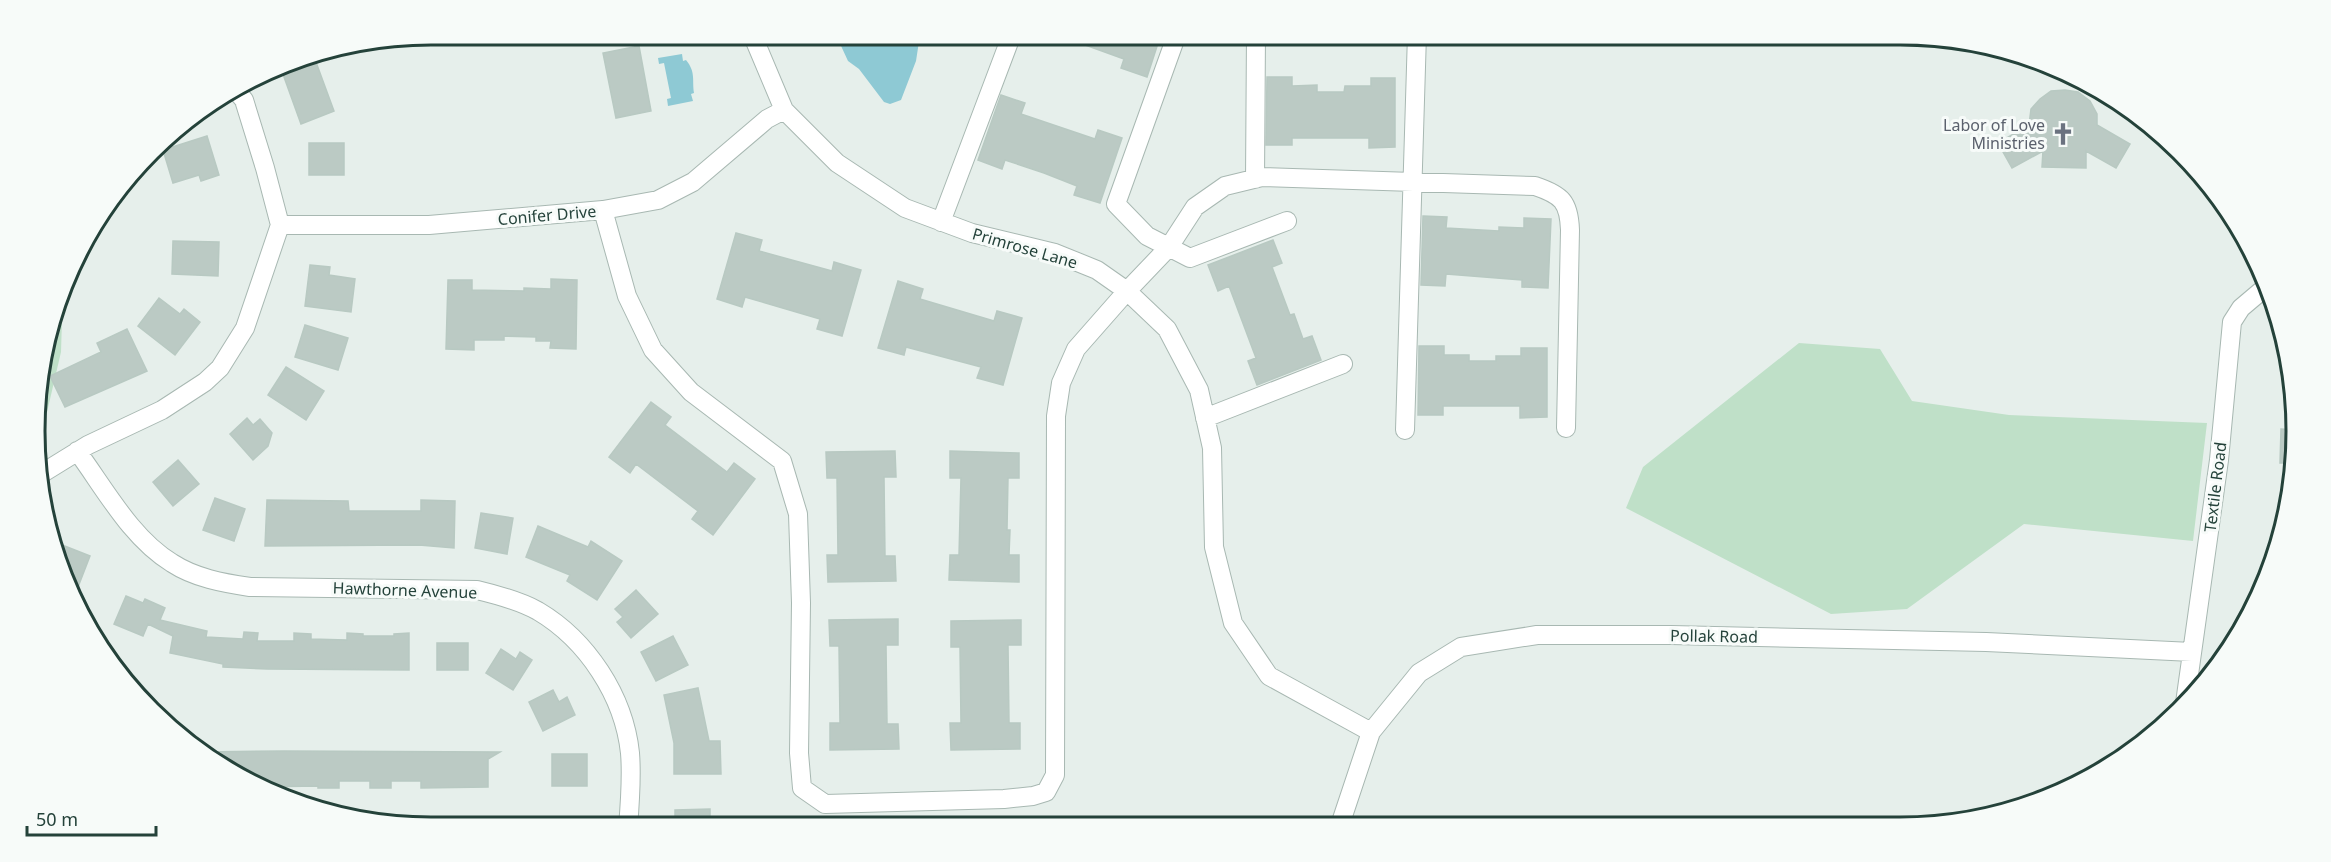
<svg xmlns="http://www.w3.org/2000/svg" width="2331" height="862" font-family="'Noto Sans',sans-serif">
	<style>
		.green { fill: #bfe0c8 }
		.water { fill: #8ec9d4 }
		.building { fill: #bbcac4; stroke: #b8c9c2; stroke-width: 1.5 }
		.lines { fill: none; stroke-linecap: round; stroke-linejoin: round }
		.minor-casing { stroke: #a8b8b2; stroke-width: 20 }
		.minor { stroke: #fff; stroke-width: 18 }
		.labels { text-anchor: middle; stroke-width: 6; stroke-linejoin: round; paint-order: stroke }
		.worship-label { font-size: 16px; fill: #5b616d; stroke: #f7fbf9; text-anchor: end }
		.street-label { font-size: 16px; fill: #24423a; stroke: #f7fbf9 }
		.rim { fill: none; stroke: #24423a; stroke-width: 3 }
	</style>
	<rect width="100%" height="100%" fill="#e6efeb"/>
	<!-- green -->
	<path class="green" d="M63,288L61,352L44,425L40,429L38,379L56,303Z
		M1799,343L1880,349L1912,401L2009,415L2207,423L2193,541L2024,524L1907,609L1831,614L1626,508L1643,467Z"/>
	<!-- water -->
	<path class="water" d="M836,35H920L916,61L901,100L890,104L884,102L859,69L848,61Z
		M682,54L683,61L686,60C696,72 692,80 694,93L691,94L693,101L668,106L667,99L671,98L664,63L659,64L658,58Z"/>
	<!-- building -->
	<path class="building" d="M1063,34H1161L1147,77L1121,68L1124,59L1063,37Z
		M639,46L651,111L616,118L603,53Z
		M313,54L334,111L301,124L280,66L303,56Z
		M1267,77H1292V86L1317,85V92H1344L1345,86H1371V78H1395V147L1369,148V138H1292V145H1266Z
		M2065,90L2078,92L2090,101L2097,114V125L2130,144L2116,168L2086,151V168L2042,167L2043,151L2012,168L1998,143L2029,125L2031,109L2040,99L2051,91Z
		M1001,95L1025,103L1021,114L1095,139L1098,130L1122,138L1100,203L1074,195L1077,186L1044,173L1005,160L1002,169L978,160Z
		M207,136L219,175L201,181L199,175L173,183L163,150Z
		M309,143H344V175H309Z
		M1423,216L1447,217L1446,228L1499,231V227L1524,228V218L1551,219L1548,288L1522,287V280L1446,274L1445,286L1421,285Z
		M736,233L762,240L759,251L832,271L834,262L861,270L842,336L817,329L820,319L745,297L742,307L717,299Z
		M1273,240L1282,263L1272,267L1290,315L1294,314L1303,339L1312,336L1321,360L1257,385L1248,361L1256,358L1229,286L1218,291L1208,265Z
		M173,241L219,242L218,276L172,274Z
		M310,265L330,267L329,275L355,279L351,312L305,306Z
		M551,279L577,280L576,349L550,348L551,341H536V337L504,336V340H474V350L446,349L448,280H472V290L524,291V288L551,289Z
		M898,281L923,289L920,299L994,321L997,311L1022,318L1003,385L977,378L981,367L906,347L904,355L878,348Z
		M159,298L180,314L184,309L200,322L175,355L138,326Z
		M305,325L348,338L338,370L295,357Z
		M127,329L147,371L65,407L50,376L101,352L97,343Z
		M1419,346H1444V355H1469V361H1496V356H1521V348H1547V417L1520,418V406H1443V415H1418Z
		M286,367L324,391L306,420L268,395Z
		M651,402L671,417L665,425L727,472L734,463L755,479L713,535L692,519L698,511L636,464L630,473L609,457Z
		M247,418L253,425L260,419L272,433L268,446L253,460L230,434Z
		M2281,429L2295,430V463H2280Z
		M895,451L896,477H884L885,556H895L896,581L828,582L827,555H838L837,478H827L826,452Z
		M950,451L1019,453V478H1008L1007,530H1010L1009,555H1019V582L949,580L950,555H959L961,478H950Z
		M178,460L199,484L173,506L153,482Z
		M215,498L245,509L234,541L203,530Z
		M267,500L348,501L349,511H421V500L455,501L454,548L419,545L265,546Z
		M481,513L513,518L507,554L475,548Z
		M538,526L588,547L591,541L622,561L597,600L567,581L570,575L526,557Z
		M52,541L90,556L78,587L65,582Z
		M636,590L658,614L631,638L617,622L623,617L615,609Z
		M126,596L143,603L145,599L165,608L160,620L207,631L206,637L243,639L244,632L258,633L257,641H294V633L311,634V639L347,640V633L363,634V636H394V634L409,633V670L267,669L223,667V664L170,653L173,636L148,624L143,636L114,624Z
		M898,619V645H886L887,724H898L899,749L830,750V723H840L839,646H830L829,620Z
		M1021,620V645H1008L1009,723H1020V749L951,750L950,723H961L960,647H951V621Z
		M673,636L688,665L656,681L641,652Z
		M437,643H468V670H437Z
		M501,649L516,659L520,652L532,660L513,690L486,673Z
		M698,688L709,741H720L721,774H674V743L664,695Z
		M553,690L559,702L567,697L575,715L543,731L529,702Z
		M199,752L284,751L500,752L488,759V787L421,788V781H391V788H370V781H339V788H318V786L256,787Z
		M552,754H587V786H552Z
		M710,809V827H675V810Z"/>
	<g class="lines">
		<!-- minor casing -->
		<g class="minor-casing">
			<path id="minor" d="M752,34L784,110L837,163L905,208L972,233L1055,253L1097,270L1127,291L1167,329L1199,390L1212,448L1214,547L1233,623L1269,676L1371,732
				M1177,34L1116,204L1147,236L1190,258L1287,221
				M1255,179L1256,34
				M603,210L627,296L653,350L691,392L782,461L798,514L801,603L799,753L802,788L825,804L1004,799L1033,796L1046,792L1055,775L1056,416L1061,383L1076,349L1127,291L1169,247L1195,207L1225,186L1262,177L1535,186C1562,195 1569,202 1570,230L1566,428
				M941,222L1012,34
				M280,225H429L603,210L658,200L693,182L767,119L784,110
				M1205,418L1343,364
				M1405,430L1417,34
				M77,451C105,489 131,538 172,563C195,578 223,583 250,587L477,590C498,595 520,601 538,611C587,640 624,696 630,753C632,777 630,803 628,827
				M41,474L88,445L162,410L205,382L220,368L245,328L280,225L265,168L244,100L233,87
				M2185,703L2219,460L2232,322L2241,308L2267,286
				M1340,825L1371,732L1419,673L1461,647L1537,635H1671L1986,642L2192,652"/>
		</g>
		<!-- minor -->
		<use href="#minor" class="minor"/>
	</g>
	<!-- icons -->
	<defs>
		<g id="church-bare" transform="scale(1.8)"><path d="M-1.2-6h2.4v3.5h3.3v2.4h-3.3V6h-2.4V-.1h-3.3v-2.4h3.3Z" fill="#6b7280" stroke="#f7fbf9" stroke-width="2.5" paint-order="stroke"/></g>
	</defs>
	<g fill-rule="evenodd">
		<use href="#church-bare" x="2063" y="134"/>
	</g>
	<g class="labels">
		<!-- worship labels -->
		<g class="worship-label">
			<text x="2045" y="131">Labor of Love<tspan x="2045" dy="18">Ministries</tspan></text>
		</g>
		<!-- street labels -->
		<g class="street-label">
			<text transform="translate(547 215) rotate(-5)" y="6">Conifer Drive</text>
			<text transform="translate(1025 248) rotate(16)" y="6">Primrose Lane</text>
			<text transform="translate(2215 487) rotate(-83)" y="6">Textile Road</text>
			<text transform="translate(405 590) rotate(2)" y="6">Hawthorne Avenue</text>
			<text transform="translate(1714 636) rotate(1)" y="6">Pollak Road</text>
		</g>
	</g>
	<!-- crop -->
	<path d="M0 0H2331V862H0ZM431 45H1900A386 386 0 0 1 2286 431V431A386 386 0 0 1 1900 817H431A386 386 0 0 1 45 431V431A386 386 0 0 1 431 45Z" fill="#f7fbf9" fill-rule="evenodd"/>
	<path class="rim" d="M431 45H1900A386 386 0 0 1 2286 431V431A386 386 0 0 1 1900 817H431A386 386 0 0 1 45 431V431A386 386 0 0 1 431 45Z"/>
	<!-- scale -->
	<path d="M27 826v9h129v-9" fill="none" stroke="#24423a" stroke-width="3"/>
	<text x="36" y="826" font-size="18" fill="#24423a" stroke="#f7fbf9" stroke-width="4.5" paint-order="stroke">50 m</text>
</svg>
